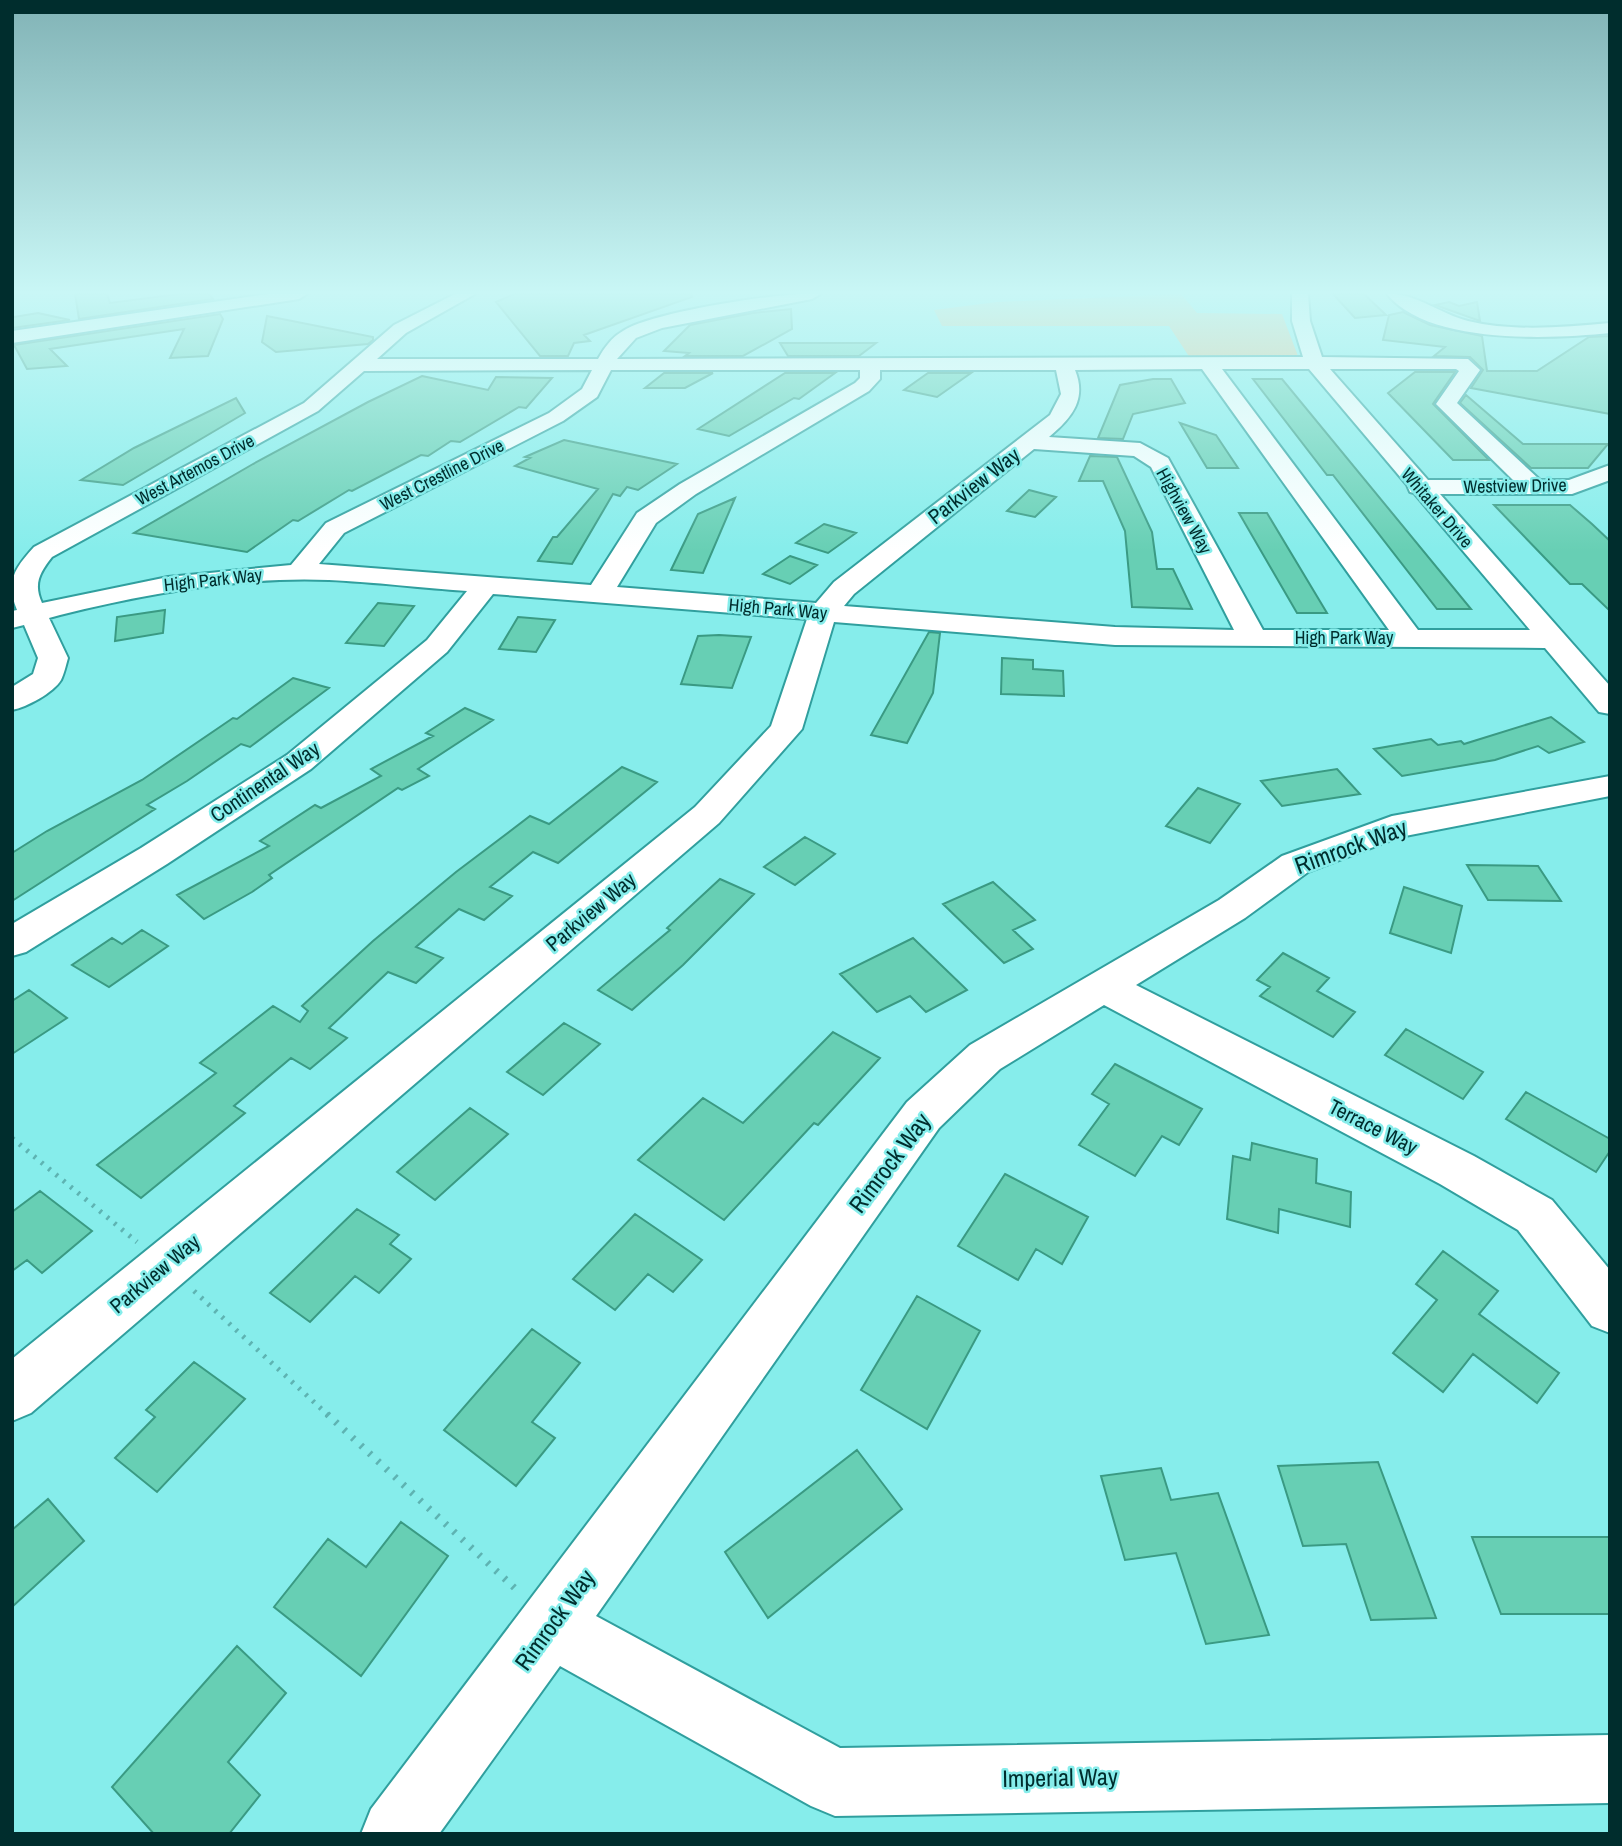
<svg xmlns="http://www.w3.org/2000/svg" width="1622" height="1846" font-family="'Archivo Narrow',sans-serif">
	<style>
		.green { fill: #e8c18d }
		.building { fill: #67cfb4; stroke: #3a9a83; stroke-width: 2 }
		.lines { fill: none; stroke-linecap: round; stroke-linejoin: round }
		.minor-casing { stroke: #309f9e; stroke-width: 4 }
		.path-far1 { stroke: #5eb3b2; stroke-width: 5; stroke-dasharray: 2.5 7; stroke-linecap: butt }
		.path { stroke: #5eb3b2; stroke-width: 7; stroke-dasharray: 2.5 9; stroke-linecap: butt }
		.minor { fill: #fff; fill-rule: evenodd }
		.labels { text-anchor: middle; stroke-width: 5; stroke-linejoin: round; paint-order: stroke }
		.far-street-label { font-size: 18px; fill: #002d2d; stroke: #86edeb }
		.street-label { font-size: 21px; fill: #002d2d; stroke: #86edeb }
		.near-street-label { font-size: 24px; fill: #002d2d; stroke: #86edeb }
	</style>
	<rect width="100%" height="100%" fill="#86edeb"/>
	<!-- green -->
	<path class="green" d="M1181,294L1197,313L1282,314L1298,356L1290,360L1192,361L1169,326H942L934,310L997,302Z"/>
	<!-- building -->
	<path class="building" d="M75,294H107L110,303L179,294H209L213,299L79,319Z
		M514,294H691L692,297L584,335L590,341L574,343L568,356H540L496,302Z
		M1333,294H1364L1386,315L1355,318Z
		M1449,302L1459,306L1477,302L1480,321L1435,305Z
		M791,309L792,329L743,356H685L689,353L664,351L690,325L753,313Z
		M1403,312L1430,325L1482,336L1487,371H1537L1589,337L1610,336V414L1471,388L1483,370L1470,357L1434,356L1445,347L1383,340L1389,315Z
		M38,313L70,320L12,328V315L14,317Z
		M220,314L223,319L208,356L170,358L184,329L50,349L67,366L27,369L14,345Z
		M267,316L373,337V340L368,344L276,352L262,342Z
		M780,343H876L859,356H788Z
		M1415,372H1455L1433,404L1489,460H1453L1388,393Z
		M664,373H713L685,388H645Z
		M785,373H835L799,399L794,398L729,436L698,429Z
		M928,373H971L937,397L904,390Z
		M422,376L488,390L496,377L552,378L526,408L519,407L460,442L451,441L428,456L421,455L352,491L349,490L298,521L293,520L247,552L134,533L253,464L368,402Z
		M1153,379H1171L1185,403L1133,414L1123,439L1098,438L1120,385Z
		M1253,379H1282L1471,609H1437L1333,475H1327Z
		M1466,395L1523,444H1608L1588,468H1531L1460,403Z
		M236,398L245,413L123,485L81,480L134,448Z
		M1180,423L1216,435L1238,468H1207Z
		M564,440L677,464L638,490L627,487L620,496L613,494L572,564L538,561L553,537H557L598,489L515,466L530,458L525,457Z
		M1090,456L1117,457L1152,532L1157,569H1173L1192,609L1132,607L1125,531L1103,481H1079Z
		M1029,490L1056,497L1035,517L1007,511Z
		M735,498L703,573L671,570L698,514Z
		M1494,505H1570L1592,524L1610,541V611L1582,584H1570Z
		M1239,513H1267L1327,613H1297Z
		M824,524L856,533L828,553L796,543Z
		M790,556L817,565L790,584L763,574Z
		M378,603L414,606L384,646L346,643Z
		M165,610L163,633L115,641L117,617Z
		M518,617L555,620L536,652L499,649Z
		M929,632L940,633L933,693L907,743L871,735Z
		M719,635L751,637L732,688L681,684L698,636Z
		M1002,658L1033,660V669L1063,671L1064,696L1001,694Z
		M293,678L329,688L250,747L241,744L187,781L147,805L155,809L12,901V853L47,831L142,780L233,718L237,719Z
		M465,708L493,720L418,769L429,776L402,790L398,788L269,875L272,878L252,892L204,919L177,895L269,846L260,841L315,805L321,808L381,776L371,769L433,736L426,733Z
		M1551,717L1584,742L1549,753L1538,746L1495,760L1402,776L1374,749L1431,739L1438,745L1461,741L1464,744Z
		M622,767L657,782L558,863L533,852L490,887L512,896L484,920L459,909L416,947L443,958L416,983L388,972L329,1028L347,1038L310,1069L291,1058L234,1106L245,1113L141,1198L97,1165L216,1073L200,1063L273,1006L300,1022L308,1011L302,1006L373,941L456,872L530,816L549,824Z
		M1337,769L1360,794L1282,806L1261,781Z
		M1198,788L1240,804L1210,843L1166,826Z
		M805,837L835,854L795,885L764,867Z
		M1467,865L1538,866L1561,901L1488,900Z
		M720,879L754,894L683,965L632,1010L598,990L670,930L667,928Z
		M993,882L1035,920L1013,930L1033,949L1004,963L943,904Z
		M1404,887L1462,906L1451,953L1390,933Z
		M142,930L168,946L109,987L72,965L112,938L122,944Z
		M913,938L967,990L926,1012L910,996L877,1012L840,974Z
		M1283,953L1329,978L1317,991L1355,1012L1333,1037L1260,996L1270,987L1257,980Z
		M29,990L67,1018L12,1054V1001Z
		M564,1023L600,1044L543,1095L507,1072Z
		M1406,1029L1483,1072L1463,1099L1385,1055Z
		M833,1032L880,1058L818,1125L814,1123L724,1220L638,1160L703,1098L743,1123Z
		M1115,1064L1202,1109L1179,1145L1162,1136L1135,1176L1079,1145L1109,1104L1092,1094Z
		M1526,1092L1610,1139V1151L1596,1172L1506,1119Z
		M470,1108L508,1134L435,1200L397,1172Z
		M1252,1143L1317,1159L1316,1183L1351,1192L1350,1227L1279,1209L1278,1233L1227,1219L1233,1156L1250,1160Z
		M1005,1174L1088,1217L1062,1264L1036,1249L1018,1280L958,1246Z
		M40,1191L92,1231L42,1273L27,1260L12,1271V1212Z
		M357,1209L399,1235L390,1244L411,1259L379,1293L355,1276L310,1322L270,1293Z
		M635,1214L702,1260L673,1292L648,1274L615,1310L573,1279Z
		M1443,1251L1498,1291L1479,1314L1559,1373L1537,1403L1473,1354L1443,1392L1393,1353L1437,1300L1416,1284Z
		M917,1296L980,1331L927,1429L861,1390Z
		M532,1329L580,1363L532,1422L555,1438L516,1486L444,1430Z
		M194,1362L245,1399L157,1492L115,1458L155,1417L146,1410Z
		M857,1450L902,1509L768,1618L725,1552Z
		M1378,1462L1436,1618L1371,1620L1346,1544L1303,1546L1278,1466Z
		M1161,1468L1171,1500L1218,1493L1269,1635L1206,1644L1176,1553L1125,1560L1101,1476Z
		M48,1499L84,1541L12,1607V1530Z
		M401,1522L448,1556L361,1676L274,1607L328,1539L366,1567Z
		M1472,1537H1610V1614H1501Z
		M237,1646L286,1693L228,1762L260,1795L229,1834H154L112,1787Z"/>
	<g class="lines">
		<!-- minor casing -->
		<g class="minor-casing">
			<path id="minor" d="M268,294H307L299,299L12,343V331Z
				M455,294H475L406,333L377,359H598C604,348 612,337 623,331C651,312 786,291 820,294L812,299L662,328L636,338L617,359L1303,357L1292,321V294H1308L1310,321L1322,357L1468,359L1480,370L1457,403L1540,480H1569L1610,465V480L1572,494H1440L1610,686V714L1599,712L1545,648L1115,645L834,622L802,729L719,823L31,1413L12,1421V1359L695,807L771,726L807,619L493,594L447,652L311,769L167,864L26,952L12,956V924L141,848L287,755L427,640L467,591C421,588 375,582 329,580C242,576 145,594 60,615L49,618L68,658C66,665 64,674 61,680C53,693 27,707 12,710V687L33,674L38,658L24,625L12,628V611L17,610C5,581 15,568 34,547L304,403L394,325ZM1202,369L1389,630H1263L1168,458L1140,443L1049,437C1072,418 1087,399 1075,370ZM1222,369H1309L1407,485L1410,492L1414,493L1530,630H1418ZM1330,369H1456L1459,371L1436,404L1513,480H1428ZM592,370L582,389L549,413L326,523L291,565L168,577L42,603C33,584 40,572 52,557L318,411L364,371ZM611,370H860V378L855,383L680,484L637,513L591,585L319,564L344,533L563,421L597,397ZM880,370H1056L1061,394L1050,415L834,582L816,603L617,587L656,523L696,494L869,391L880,379ZM1034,449L1134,456L1151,467L1234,630L1115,627L844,606L854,594Z
				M1387,294C1413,292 1440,314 1468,321C1514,332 1563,327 1610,323V333C1551,339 1428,345 1387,294Z
				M1610,776V796L1400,837L1308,872L1245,918L1136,985L1474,1156L1552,1200L1610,1270V1333L1592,1326L1518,1230L1440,1184L1104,1005L1000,1069L939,1128L596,1616L840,1748L1610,1735V1803L835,1816L811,1806L560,1666L439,1834H361L371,1809L907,1102L970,1045L1219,900L1282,856L1392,816Z"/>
		</g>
		<!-- path-far1 -->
		<path class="path-far1" d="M12,1138L137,1242
			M194,1291L329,1416"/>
		<!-- path -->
		<path class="path" d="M327,1414L519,1592"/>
		<!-- minor -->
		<use href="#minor" class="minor"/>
	</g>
	<!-- sky -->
	<linearGradient id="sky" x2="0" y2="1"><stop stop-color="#81b3b6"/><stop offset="0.53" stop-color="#c9f7f6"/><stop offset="1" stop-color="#c9f7f6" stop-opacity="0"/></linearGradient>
	<rect width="1622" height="552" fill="url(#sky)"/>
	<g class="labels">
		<!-- far-street labels -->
		<g class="far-street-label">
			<text transform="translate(195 470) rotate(-28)" y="6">West Artemos Drive</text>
			<text transform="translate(442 475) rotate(-27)" y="6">West Crestline Drive</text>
			<text transform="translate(1515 486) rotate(-1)" y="6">Westview Drive</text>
			<text transform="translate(1437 508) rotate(49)" y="6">Whitaker Drive</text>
			<text transform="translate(1184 511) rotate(61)" y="6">Highview Way</text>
			<text transform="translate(213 580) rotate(-6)" y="6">High Park Way</text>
			<text transform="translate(778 609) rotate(5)" y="6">High Park Way</text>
			<text x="1344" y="644">High Park Way</text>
		</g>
		<!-- street labels -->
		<g class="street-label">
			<text transform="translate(974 486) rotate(-38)" y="7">Parkview Way</text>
			<text transform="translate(265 782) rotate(-34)" y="7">Continental Way</text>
			<text transform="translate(591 912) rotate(-40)" y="7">Parkview Way</text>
			<text transform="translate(1373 1127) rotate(27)" y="7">Terrace Way</text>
			<text transform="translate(155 1274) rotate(-40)" y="7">Parkview Way</text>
		</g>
		<!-- near-street labels -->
		<g class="near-street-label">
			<text transform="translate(1351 847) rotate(-20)" y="8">Rimrock Way</text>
			<text transform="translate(890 1163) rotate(-53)" y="8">Rimrock Way</text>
			<text transform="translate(555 1620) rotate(-54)" y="8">Rimrock Way</text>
			<text transform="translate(1060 1778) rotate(-1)" y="8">Imperial Way</text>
		</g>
	</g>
	<!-- border -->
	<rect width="1622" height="1846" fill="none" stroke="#002d2d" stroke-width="28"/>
</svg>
